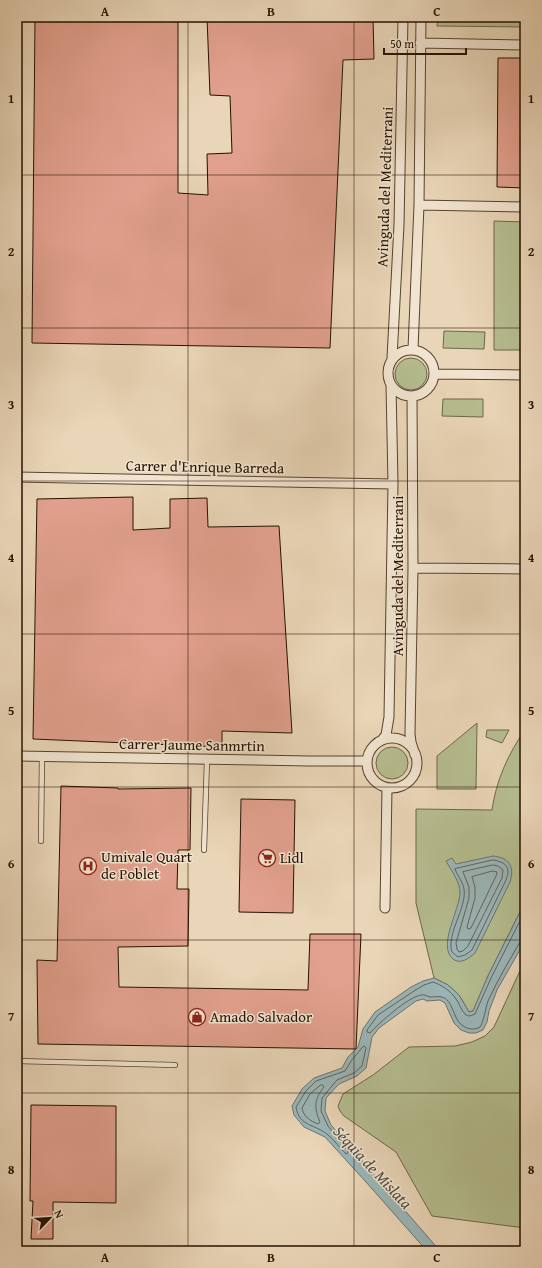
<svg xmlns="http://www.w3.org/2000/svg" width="542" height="1268" font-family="'Gentium Book Plus',serif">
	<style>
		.green { fill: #b5bd8f; stroke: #6e6748 }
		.water { fill: #9bb6b8; stroke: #6c746e }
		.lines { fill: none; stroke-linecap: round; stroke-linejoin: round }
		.shore { stroke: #60645c; stroke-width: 1 }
		.building { fill: #e1a08d; stroke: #261100 }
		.service-casing { stroke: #57422e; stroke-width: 6 }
		.minor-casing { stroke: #57422e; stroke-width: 11 }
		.service { stroke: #f1e4d0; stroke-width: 4.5 }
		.minor { stroke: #f1e4d0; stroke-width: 9 }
		.grid { fill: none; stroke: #261100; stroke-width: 1; stroke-opacity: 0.55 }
		.labels { text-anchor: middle; stroke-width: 3; stroke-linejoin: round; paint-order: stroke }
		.street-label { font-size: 15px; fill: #261100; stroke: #f1e4d0 }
		.poi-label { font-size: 15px; fill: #261100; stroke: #f1e4d0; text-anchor: start }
		.water-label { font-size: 16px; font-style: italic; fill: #4f4b40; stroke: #f1e4d0 }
		.neatline { fill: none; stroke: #261100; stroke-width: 1.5 }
		.grid-label { font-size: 13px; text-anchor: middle; font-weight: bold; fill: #261100 }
	</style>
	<rect width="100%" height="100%" fill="#e9d5b7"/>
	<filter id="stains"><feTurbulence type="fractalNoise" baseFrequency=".005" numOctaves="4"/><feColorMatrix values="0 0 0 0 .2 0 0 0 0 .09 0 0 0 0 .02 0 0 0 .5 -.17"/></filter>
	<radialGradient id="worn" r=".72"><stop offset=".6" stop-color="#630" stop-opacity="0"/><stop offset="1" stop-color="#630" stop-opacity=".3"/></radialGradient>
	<!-- green -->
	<path class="green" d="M438,17H525V27L437,26Z
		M494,221L525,222V350H494Z
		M444,331L485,332L484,349L443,348Z
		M395 374a16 16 0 1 1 32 0a16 16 0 1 1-32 0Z
		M443,399H483V417L442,416Z
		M477,723L476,789H437V756Z
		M487,730H509L502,743L486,737Z
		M525,730V898L522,908L488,976L473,1011L469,1012L459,995L448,985L434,978L416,903V809L492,810C496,781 508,754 525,730Z
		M376 763a16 16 0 1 1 32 0a16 16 0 1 1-32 0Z
		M525,960V1228L432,1216L396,1152L344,1116L340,1111L338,1106L343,1094L373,1075L409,1047L455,1046L472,1042L485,1036L494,1027Z"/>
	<!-- water -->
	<path class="water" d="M493,856C509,858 515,866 510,882L475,953C469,958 461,965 453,959C437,946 460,910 460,892C460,882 451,870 446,861L452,858L456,864Z
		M525,898V941L497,990L489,1011L487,1022L483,1030L476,1033H469L461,1030L454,1023L445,1003L440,1000L427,1001L423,999L416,1001L379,1028L372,1037L366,1068L357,1076L339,1084L326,1098L325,1111L331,1125L440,1251H427L366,1182L325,1137L304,1127L294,1115L292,1106L302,1089L314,1078L342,1068L348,1057L358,1047L363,1029L375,1012L411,987L423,981L434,978L448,985L459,995L469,1012L473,1011L488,976L522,908Z"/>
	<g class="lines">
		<!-- shore -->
		<path class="shore" d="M493,860C506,862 511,867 506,880L472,950L465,955L458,957L452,952C446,934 467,908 464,889C463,882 457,875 455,869Z
			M493,865L498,866L503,870L502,878L468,946L463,951L459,952L457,949L456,943L469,898V887L463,872Z
			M493,871L497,872L496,876L471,928L468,929L467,927L475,898V887L472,877Z
			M525,911L491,978L475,1014C472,1015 470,1017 466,1015C461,1011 460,1004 456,999C451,991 442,985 433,982L424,985L414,991L378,1015L367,1030V1032L370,1033C379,1023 408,997 421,995C424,994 426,996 430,997C433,997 438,996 442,997C456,1001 451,1026 471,1029C474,1029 477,1029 480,1027C483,1024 486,1007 488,1001C497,981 509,961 520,942L525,940
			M364,1046L366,1048L362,1066L354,1073L337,1080L322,1098L321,1111L328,1126L348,1151V1153L346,1154C340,1148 335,1141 328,1135C316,1124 299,1127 296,1107L306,1091L316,1081L345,1071L352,1060Z
			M321,1085H323L324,1087C314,1099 314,1108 320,1122L318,1124C310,1121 303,1116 302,1108L310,1094Z"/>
	</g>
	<!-- building -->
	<path class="building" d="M35,17H133V19L178,22V193L208,195L207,154L232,153L230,96L210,95L207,17H373L374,59L343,60L330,348L32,343Z
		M498,58H525V188L497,187Z
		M133,497V530L170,528V499L207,498L208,527L279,526L292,733L222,731V747L33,739L37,499Z
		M61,786L118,788V789L191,788L190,850H178L177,889H189L188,946L118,947L119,987L308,990L310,934H361L356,1049L38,1044L37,960L57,961Z
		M241,799L295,800L293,913L239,912Z
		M31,1105L116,1106V1203L53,1202V1239H31L33,1201H30Z"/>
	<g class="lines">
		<!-- service casing -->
		<g class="service-casing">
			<path id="service" d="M41,841L42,755
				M204,850L207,760
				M17,1061L175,1065"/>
		</g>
		<!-- minor casing -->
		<g class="minor-casing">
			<path id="minor" d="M420,43L525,45
				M419,205L525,207
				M413,349L419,205L421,17
				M388 373a23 23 0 1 1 46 0a23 23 0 1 1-46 0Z
				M392,358L399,225L403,17
				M434,374L525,375
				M412,396L413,568L410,734L411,742L415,755
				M17,477L393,484
				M413,568L525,569
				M367 763a25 25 0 1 1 50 0a25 25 0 1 1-50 0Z
				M382,740L386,735L389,717L393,484L391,385
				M17,756L309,761H367
				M385,908L387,788"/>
		</g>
		<!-- service -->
		<use href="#service" class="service"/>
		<!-- minor -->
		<use href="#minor" class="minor"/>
	</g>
	<!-- grid -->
	<path class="grid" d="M188,17V1251M354,17V1251M17,175H525M17,328H525M17,481H525M17,634H525M17,787H525M17,940H525M17,1093H525"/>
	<!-- icons -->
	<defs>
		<g id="supermarket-ring" transform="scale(0.9)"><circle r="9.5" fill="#f1e4d0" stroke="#8f2418" stroke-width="1.5"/><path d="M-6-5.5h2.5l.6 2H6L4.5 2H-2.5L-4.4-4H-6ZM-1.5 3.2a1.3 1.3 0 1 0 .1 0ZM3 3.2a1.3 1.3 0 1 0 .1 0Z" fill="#8f2418"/></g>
		<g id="hospital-ring" transform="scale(0.9)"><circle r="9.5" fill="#f1e4d0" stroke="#8f2418" stroke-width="1.5"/><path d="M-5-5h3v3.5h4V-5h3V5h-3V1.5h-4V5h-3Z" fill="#8f2418"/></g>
		<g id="shop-ring" transform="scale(0.9)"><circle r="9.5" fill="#f1e4d0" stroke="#8f2418" stroke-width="1.5"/><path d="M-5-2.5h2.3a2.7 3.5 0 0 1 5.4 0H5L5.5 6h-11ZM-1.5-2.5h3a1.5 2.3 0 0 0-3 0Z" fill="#8f2418"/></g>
	</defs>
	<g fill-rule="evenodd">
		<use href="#supermarket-ring" x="267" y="858"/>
		<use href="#hospital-ring" x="88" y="866"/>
		<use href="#shop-ring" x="197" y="1017"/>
	</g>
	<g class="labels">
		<!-- street labels -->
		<g class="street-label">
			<text transform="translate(385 187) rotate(-88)" y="5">Avinguda del Mediterrani</text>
			<text transform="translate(205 467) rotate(1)" y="5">Carrer d'Enrique Barreda</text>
			<text transform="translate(398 576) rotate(-90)" y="5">Avinguda del Mediterrani</text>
			<text transform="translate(192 745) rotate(1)" y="5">Carrer Jaume Sanmrtin</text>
		</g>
		<!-- poi labels -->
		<g class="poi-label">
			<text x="101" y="862">Umivale Quart<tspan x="101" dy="17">de Poblet</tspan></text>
			<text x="280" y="863">Lidl</text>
			<text x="210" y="1022">Amado Salvador</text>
		</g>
		<!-- water labels -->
		<g class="water-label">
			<text transform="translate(373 1167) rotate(47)" y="6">Séquia de Mislata</text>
		</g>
	</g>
	<!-- margin -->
	<rect width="542" height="1268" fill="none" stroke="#e9d5b7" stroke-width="44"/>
	<!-- north arrow -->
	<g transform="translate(50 1218) rotate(65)" stroke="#f1e4d0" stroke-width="3" paint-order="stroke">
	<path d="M0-3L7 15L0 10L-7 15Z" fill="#261100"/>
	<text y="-6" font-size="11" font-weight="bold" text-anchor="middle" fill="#261100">N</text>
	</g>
	<!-- scale -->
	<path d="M384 48v6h82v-6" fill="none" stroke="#261100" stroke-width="2"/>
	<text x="390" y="48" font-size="12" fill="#261100" stroke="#f1e4d0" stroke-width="3" paint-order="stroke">50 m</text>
	<rect x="22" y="22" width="498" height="1224" class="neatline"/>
	<g class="grid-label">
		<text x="105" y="16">A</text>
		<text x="271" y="16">B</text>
		<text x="437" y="16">C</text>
		<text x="11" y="103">1</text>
		<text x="531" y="103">1</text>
		<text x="11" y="256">2</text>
		<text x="531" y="256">2</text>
		<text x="11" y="409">3</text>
		<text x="531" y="409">3</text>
		<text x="11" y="562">4</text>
		<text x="531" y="562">4</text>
		<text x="11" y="715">5</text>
		<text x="531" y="715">5</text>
		<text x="11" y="868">6</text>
		<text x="531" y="868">6</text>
		<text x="11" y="1021">7</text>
		<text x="531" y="1021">7</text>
		<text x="11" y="1174">8</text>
		<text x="531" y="1174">8</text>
		<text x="105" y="1262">A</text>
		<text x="271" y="1262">B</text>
		<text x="437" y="1262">C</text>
	</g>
	<rect width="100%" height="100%" filter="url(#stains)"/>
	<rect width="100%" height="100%" fill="url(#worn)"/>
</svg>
